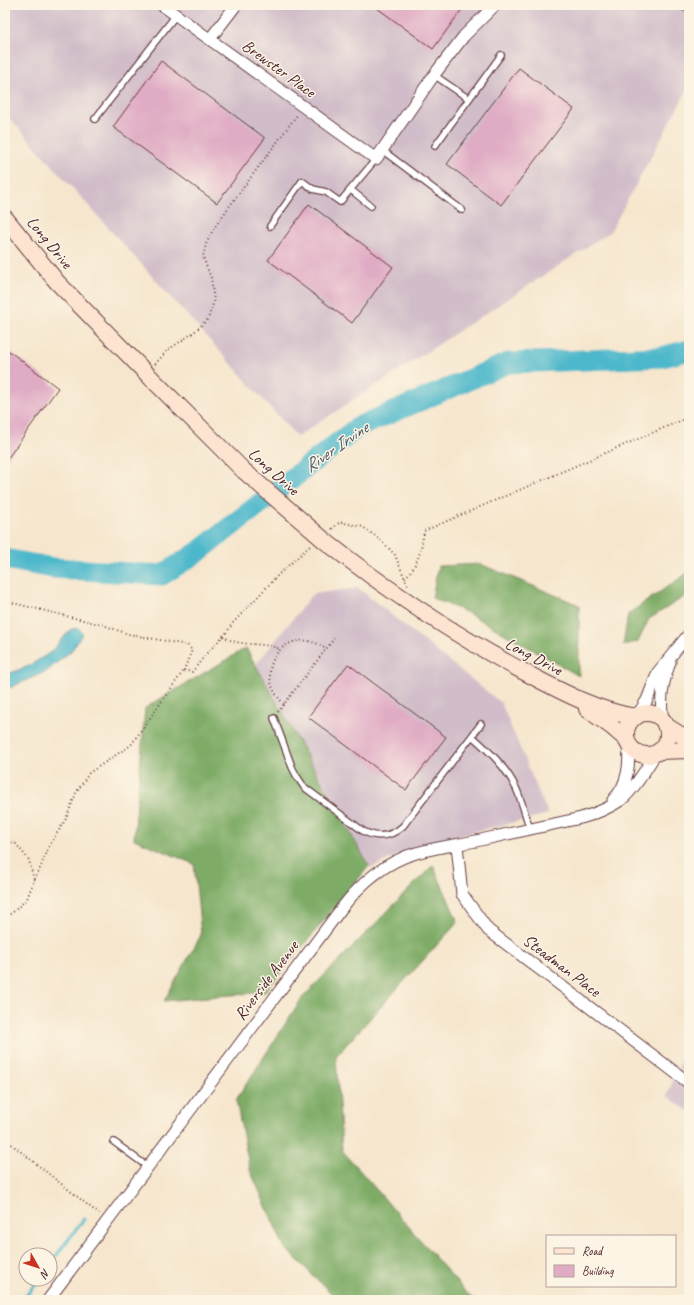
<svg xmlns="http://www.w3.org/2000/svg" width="694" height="1305" font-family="Caveat,sans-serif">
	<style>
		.industrial { fill: #d1bdc9 }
		.forest { fill: #7eac66; stroke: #646648 }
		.water { fill: #4db8cb; stroke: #4c6c7b }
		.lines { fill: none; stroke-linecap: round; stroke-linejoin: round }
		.stream { stroke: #4db8cb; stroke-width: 3.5 }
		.river { stroke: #4db8cb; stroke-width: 21 }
		.building { fill: #e0acc5 }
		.lane-casing { stroke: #643d43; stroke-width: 8 }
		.street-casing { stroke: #643d43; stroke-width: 13 }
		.secondary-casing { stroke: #643d43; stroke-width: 18 }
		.path { stroke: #643d43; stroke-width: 2; stroke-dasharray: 1 3; stroke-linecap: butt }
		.lane { stroke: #fff; stroke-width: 5.5 }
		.street { stroke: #fff; stroke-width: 11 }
		.secondary { stroke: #fde4d1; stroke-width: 16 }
		.secondary-bridge-casing { stroke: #643d43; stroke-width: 18; stroke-linecap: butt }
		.secondary-bridge { stroke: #fde4d1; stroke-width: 16 }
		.labels { text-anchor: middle; stroke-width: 3; stroke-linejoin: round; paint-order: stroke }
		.street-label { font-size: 17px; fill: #4a1f2b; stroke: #fcf5e5 }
		.water-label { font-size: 18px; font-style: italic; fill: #4b5563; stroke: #fcf5e5 }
	</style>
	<rect width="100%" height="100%" fill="#fcf5e5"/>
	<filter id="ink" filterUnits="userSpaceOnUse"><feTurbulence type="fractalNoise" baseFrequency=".025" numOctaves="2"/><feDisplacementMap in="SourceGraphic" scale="8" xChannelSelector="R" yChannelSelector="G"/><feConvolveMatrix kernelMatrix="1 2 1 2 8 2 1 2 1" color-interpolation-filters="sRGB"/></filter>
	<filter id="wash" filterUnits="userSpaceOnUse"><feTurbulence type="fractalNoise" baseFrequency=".012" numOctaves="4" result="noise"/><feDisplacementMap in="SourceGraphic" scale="16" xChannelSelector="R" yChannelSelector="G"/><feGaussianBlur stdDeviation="0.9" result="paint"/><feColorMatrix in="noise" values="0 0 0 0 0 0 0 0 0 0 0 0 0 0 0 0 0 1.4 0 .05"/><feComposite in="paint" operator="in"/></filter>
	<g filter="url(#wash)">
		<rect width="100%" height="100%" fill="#f6e6cd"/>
		<!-- industrial -->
		<path class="industrial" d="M5,5H689V87L610,232L297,437L5,113Z
			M358,588L501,703L548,814L418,845L371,868L294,797L232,694L313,594Z
			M683,1055L689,1060V1112L667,1096Z"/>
		<!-- forest -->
		<path class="forest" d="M480,564L579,605V676L466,612L432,598L438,566Z
			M689,572V594L649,619L638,642L623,645L628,614Z
			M246,648L369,866L265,992L164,1001L201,935L194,864L134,839L145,708Z
			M433,865L458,922L336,1056L342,1150L468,1295L475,1300H338L284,1247L250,1170L236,1100L302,998Z"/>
		<!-- water -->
		<path class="water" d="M78,628L83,633L72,650L47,671L5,690V675L29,666L51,652L71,629Z"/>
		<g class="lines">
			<!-- stream -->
			<path class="stream" d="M50,1264L84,1219
				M23,1300L39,1279"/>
			<!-- river -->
			<path class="river" d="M5,559L53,568L162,575L198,552L358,427L508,363L662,357L689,350"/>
		</g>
		<g id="blocks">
			<!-- building -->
			<path class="building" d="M373,5H465L433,49Z
				M161,61L265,138L217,203L113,127Z
				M519,68L574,109L501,205L447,164Z
				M309,204L393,267L352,323L268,260Z
				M5,348L58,388L5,462Z
				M348,664L446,737L406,790L308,717Z"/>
		</g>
	</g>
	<g filter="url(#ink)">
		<use href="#blocks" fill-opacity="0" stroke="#643d43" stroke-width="1"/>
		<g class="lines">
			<!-- lane casing -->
			<g class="lane-casing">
				<path id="lane" d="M677,5L689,9
					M434,75L469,99
					M95,119L176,15
					M435,146L501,55
					M382,150L462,210
					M351,190L371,206
					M270,226L302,181L313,189L326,192L340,202L376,159
					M274,718L292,767L296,775L304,787L363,831C378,839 391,837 403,826L481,724
					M472,736C489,751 506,767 516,788C522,801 525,815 530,829
					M114,1142L148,1167"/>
			</g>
			<!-- street casing -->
			<g class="street-casing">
				<path id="street" d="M162,5L376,159L434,75L464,36L495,5
					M210,39L236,5
					M637,716L647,700L658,672L689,634
					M664,723C658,702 663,681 670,662
					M613,800C629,784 630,763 628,742
					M457,845L462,894L488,930L689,1083
					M48,1300L341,909C360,884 385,862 416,853C436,847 456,845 476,841C511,833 546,826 581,818C595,814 609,808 621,800C635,789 647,767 657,752"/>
			</g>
			<!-- secondary casing -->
			<g class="secondary-casing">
				<path id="secondary" d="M5,218L57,282L152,379L244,471
					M325,541C390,592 457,637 530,675C564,693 598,711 636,717
					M587,709L612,727L627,740
					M626 734a21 21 0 1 1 42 0a21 21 0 1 1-42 0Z
					M665,725L679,734L689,738
					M659,751L689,750"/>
			</g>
			<!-- path -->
			<path class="path" d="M155,364L168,350L193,333L208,319L214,301L211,278L203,257L206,244L214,228L226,211L297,115
				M332,529L340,522L363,527L382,541L395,555L408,586
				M405,578C419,563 421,551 424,531L689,417
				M5,601L103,625L128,634L187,645L192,650L184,670L192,672L207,653L226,633L233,623L280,573L310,546
				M223,636C240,648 262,641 280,649
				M284,704C248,669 288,621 326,649
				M278,712L336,636
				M5,838L16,844L29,860L34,880L27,899L13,912L5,917
				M34,880L39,871L49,846L66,819L76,793L89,773L131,745L184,670
				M5,1139L99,1214"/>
			<!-- lane -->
			<use href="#lane" class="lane"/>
			<!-- street -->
			<use href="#street" class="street"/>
			<!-- secondary -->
			<use href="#secondary" class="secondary"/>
			<!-- secondary-bridge casing -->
			<g class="secondary-bridge-casing">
				<path id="secondary-bridge" d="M244,471L325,541"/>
			</g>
			<!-- secondary-bridge -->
			<use href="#secondary-bridge" class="secondary-bridge"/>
		</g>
	</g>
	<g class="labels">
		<!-- street labels -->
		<g class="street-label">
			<text transform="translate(279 68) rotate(36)" y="6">Brewster Place</text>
			<text transform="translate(50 242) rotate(51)" y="6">Long Drive</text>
			<text transform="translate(274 471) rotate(42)" y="6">Long Drive</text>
			<text transform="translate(534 656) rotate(28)" y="6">Long Drive</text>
			<text transform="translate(562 965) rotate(37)" y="6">Steadman Place</text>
			<text transform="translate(266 980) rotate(-53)" y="6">Riverside Avenue</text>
		</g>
		<!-- water labels -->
		<g class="water-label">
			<text transform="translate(336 447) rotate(-35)" y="6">River Irvine</text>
		</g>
	</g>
	<!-- margin -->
	<rect width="694" height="1305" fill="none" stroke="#fcf5e5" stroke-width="20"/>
	<!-- legend -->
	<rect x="546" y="1235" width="130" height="52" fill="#fcf5e5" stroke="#b59f9b"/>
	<rect x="554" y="1248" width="20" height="6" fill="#fde4d1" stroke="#b59f9b"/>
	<text x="582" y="1255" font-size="12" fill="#4a1f2b">Road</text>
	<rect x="554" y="1265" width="20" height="12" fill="#e0acc5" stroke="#b59f9b"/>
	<text x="582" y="1275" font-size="12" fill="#4a1f2b">Building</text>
	<!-- north arrow -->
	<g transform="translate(38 1267) rotate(129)"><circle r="19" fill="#fcf5e5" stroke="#b59f9b"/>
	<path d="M0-3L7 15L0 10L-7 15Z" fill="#c8321e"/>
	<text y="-6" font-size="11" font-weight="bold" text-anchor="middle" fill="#4a1f2b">N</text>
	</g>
</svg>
